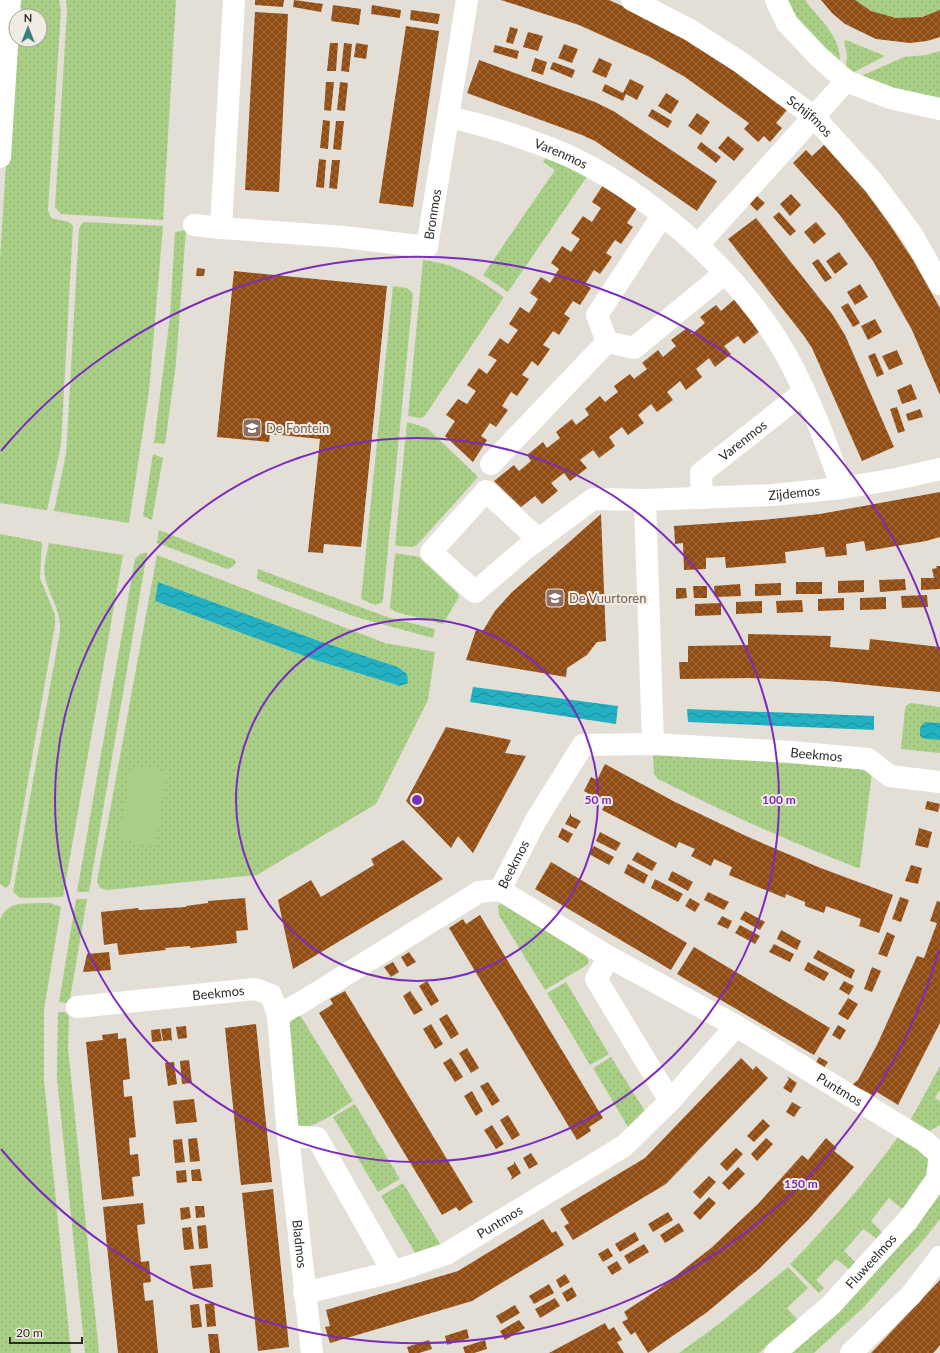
<svg xmlns="http://www.w3.org/2000/svg" width="940" height="1353" font-family="Lato,sans-serif">
	<style>
		.grass { fill: url(#grass-dots); fill-rule: evenodd }
		.pitch { fill: #a8cf85 }
		.water { fill: url(#water-waves) }
		.building { fill: url(#building-cross-hatch) }
		.lines { fill: none; stroke-linecap: round; stroke-linejoin: round }
		.minor { stroke: #fff; stroke-width: 22 }
		.ring { fill: none; stroke: #7b2cbf; stroke-width: 2 }
		.labels { text-anchor: middle; stroke-width: 4; stroke-linejoin: round; paint-order: stroke }
		.street-label { font-size: 13px; fill: #2d2b27; stroke: #f1ece3 }
		.education-label { font-size: 13px; fill: #785e54; stroke: #f1ece3; text-anchor: start }
		.centre { fill: #7b2cbf; stroke: #f1ece3; stroke-width: 2 }
		.ring-label { font-size: 12px; text-anchor: middle; font-weight: bold; fill: #7b2cbf; stroke: #f1ece3; stroke-width: 4; stroke-linejoin: round; paint-order: stroke }
	</style>
	<defs>
		<pattern id="grass-dots" width="8" height="8" patternUnits="userSpaceOnUse"><rect width="8" height="8" fill="#a8cf85"/><path d="M2 2h.1M6 6h.1" fill="none" stroke="#91b273" stroke-width="1.8" stroke-linecap="round"/></pattern>
		<pattern id="water-waves" width="16" height="10" patternUnits="userSpaceOnUse"><rect width="16" height="10" fill="#23b0c0"/><path d="M0 5q4-4 8 0t8 0" fill="none" stroke="#1f8f9c"/></pattern>
		<pattern id="building-cross-hatch" width="8" height="8" patternUnits="userSpaceOnUse"><rect width="8" height="8" fill="#914d13"/><path d="M0 0l8 8M0 8l8-8" fill="none" stroke="#9d6a3e"/></pattern>
	</defs>
	<rect width="100%" height="100%" fill="#e4dfd6"/>
	<!-- grass -->
	<path class="grass" d="M16,0H59L61,11L48,210L51,218L69,222L73,226L61,445L47,510H45L0,503V260ZM16,16H40V40H16Z
		M66,0H176L163,220L61,214L55,207L67,12Z
		M785,0H805C820,21 841,35 840,63L805,31Z
		M855,0H940V10C913,24 878,20 855,0Z
		M846,40L885,56L854,72L846,66L847,55L844,41Z
		M940,51V99L900,91L861,76L904,57L926,55Z
		M546,158L588,175L508,292L483,275L555,170L543,162Z
		M85,222L163,226L149,391L129,523L54,511L66,454L79,229L82,223Z
		M186,230L176,363L165,444L154,443L170,316L175,232Z
		M423,260C461,265 474,277 504,297L424,417L420,418L408,416Z
		M393,286L407,288L412,292L413,295L383,599L382,603L375,605L361,599Z
		M407,422L427,428L478,477L417,545L413,547L397,546L395,545Z
		M153,454L163,458L152,520L143,516Z
		M159,530L235,560L236,563L232,567L227,569L157,543Z
		M0,534L42,542L40,578L55,615V625L10,884L6,888L0,884Z
		M49,543L123,555L63,897L20,898L13,892L60,631C61,608 49,597 45,577C43,566 47,553 49,543Z
		M144,553H147L89,892H77L135,559L140,554Z
		M395,553L419,557L458,594L459,597L443,624L396,612L390,608Z
		M157,555L385,643L435,652L428,700L376,804L257,875L107,890L100,888L97,881ZM158,582L322,642L398,667L407,674L400,686L315,660L155,601Z
		M258,569L387,617L435,629L433,638L356,617L260,581L257,578Z
		M911,703L940,707V723L929,722L925,739L940,740V753L901,749L905,708L908,704Z
		M653,753L722,755L869,770L872,773L860,867L858,868C790,842 724,812 658,779L654,774Z
		M76,899H87L70,999L66,1003L59,1002Z
		M501,901L586,956L589,961L587,965L545,990L499,915L498,907Z
		M36,903H50L61,907L44,1010V1080L71,1353H0V919C9,902 19,904 36,903Z
		M566,982L609,1054L590,1065L547,993Z
		M58,1012H65L69,1016L68,1048L99,1353H85L57,1078Z
		M300,1015L353,1101C342,1108 310,1133 298,1125L286,1029L290,1022Z
		M611,1057L648,1116L631,1132L593,1068Z
		M940,1066V1090L935,1098L940,1101V1125L929,1131L910,1121Z
		M355,1104L400,1179L378,1192L333,1117Z
		M898,1137L924,1152L931,1163L926,1175L904,1208H901L889,1198L871,1221L883,1233L877,1239L863,1229L844,1251L856,1263L850,1270L836,1259L816,1280L824,1288L819,1293L790,1264C830,1224 865,1182 898,1137Z
		M403,1183L442,1247L417,1256L381,1196Z
		M940,1191V1219L926,1237L864,1307L814,1353H790Z
		M788,1267L808,1288L787,1308L797,1319V1321L759,1353H679L719,1324Z"/>
	<!-- pitch -->
	<path class="pitch" d="M131,766L167,772L155,846L119,840Z"/>
	<!-- water -->
	<path class="water" d="M158,582L322,642L398,667L407,674L408,683L400,686L315,660L155,601Z
		M473,687L618,706L616,724L470,702Z
		M687,709L874,716V730L688,722Z
		M925,722L940,723V740L925,739L920,736V727Z"/>
	<!-- building -->
	<path class="building" d="M255,0H284L283,7L255,5Z
		M294,0L323,4L321,12L293,7Z
		M501,0H609L629,9L703,48L787,110L776,123L782,128L770,142L764,136L758,142L744,129L749,123L685,77L650,57L579,25Z
		M821,0H855L871,11L896,18L922,17L940,10V37L927,41L910,43L876,39L845,24L832,13Z
		M333,5L361,9L359,25L331,21Z
		M372,5L401,10L400,18L371,14Z
		M411,10L440,14L438,24L410,20Z
		M255,12L288,14L279,192L245,190Z
		M406,26L439,31L413,207L379,203Z
		M510,27L518,29L513,44L506,42Z
		M528,32L543,36L538,51L523,47Z
		M330,43H338L336,71H327Z
		M344,43L352,44L349,72L341,71Z
		M356,43L368,45L366,59L354,57Z
		M564,44L578,49L572,63L558,58Z
		M495,45L519,51L517,59L493,52Z
		M535,58L547,62L543,75L531,71Z
		M599,58L612,64L606,78L592,72Z
		M479,60L595,102L615,112L717,181L697,211L595,141L582,135L467,93Z
		M553,62L575,70L572,78L550,69Z
		M630,79L644,86L637,100L626,94L623,101L602,91L605,84L623,93Z
		M326,82H334L331,111L324,110Z
		M340,82L348,83L345,111L337,110Z
		M666,93L679,101L671,114L658,106Z
		M652,109L672,121L668,128L648,116Z
		M697,113L710,122L701,135L688,126Z
		M323,120L330,121L328,149L320,148Z
		M336,121H344L341,150L333,149Z
		M728,136L744,149L734,161L718,148Z
		M701,142L721,157L716,163L697,148Z
		M824,145L866,192L890,225L913,260L940,308V395L912,330L873,261L839,214L793,163L806,150L812,156Z
		M319,159L326,160L324,188L316,187Z
		M332,160H340L337,189L329,188Z
		M603,185L637,208L627,223L633,227L621,244L615,240L606,253L612,257L600,274L594,270L585,284L591,288L580,305L573,301L564,314L570,318L559,335L553,331L543,345L550,349L538,366L532,361L522,375L529,379L517,396L511,392L502,406L508,410L496,427L490,423L481,436L487,440L473,462L445,436L455,421L446,415L458,399L467,404L476,391L467,385L479,368L487,374L497,360L488,355L500,338L508,344L518,330L509,324L520,307L529,313L538,299L530,293L541,277L550,283L559,269L551,263L562,246L571,252L580,239L571,233L583,216L592,222L601,208L592,202Z
		M791,194L801,205L790,216L780,204Z
		M757,196L765,203L757,211L750,204Z
		M779,212L796,231L790,236L773,217Z
		M756,218L832,314L845,335L894,447L862,461L812,348L804,336L728,239Z
		M816,222L826,234L814,244L804,232Z
		M839,252L848,264L835,274L826,261Z
		M818,259L832,278L825,282L812,263Z
		M197,268L205,269L204,276H196Z
		M234,271L387,286L361,547L324,544L323,553L308,552L320,439L270,434L269,442L217,437Z
		M860,284L868,297L855,305L847,292Z
		M735,299L760,331L744,344L738,336L724,346L731,354L715,367L709,358L696,369L702,377L686,390L680,381L667,392L673,400L657,412L651,404L638,415L644,423L628,435L622,427L609,437L615,446L599,458L593,450L580,460L587,468L570,481L564,473L551,483L558,491L542,504L535,496L521,507L494,481L514,465L519,471L531,461L527,455L543,442L547,448L560,438L556,432L572,419L576,425L589,415L585,409L600,396L605,402L618,392L614,386L630,374L634,379L647,369L642,363L658,350L663,357L676,346L671,340L687,328L692,334L705,323L700,317L716,305L721,311Z
		M848,303L860,323L853,327L841,307Z
		M875,319L882,332L868,340L861,326Z
		M897,350L903,364L889,370L882,356Z
		M875,353L884,374L877,377L868,356Z
		M911,384L917,399L902,404L897,390Z
		M897,407L905,431L898,433L890,409Z
		M920,409L923,417L908,421L906,414Z
		M940,492V537L926,541L866,551L864,541L846,544L847,555L826,557L824,547L785,552L786,563L726,568L725,557L706,558V569L684,570L683,543L675,544L674,526L761,520L820,514Z
		M601,514L606,641L597,642L587,655L567,668L566,677L466,660L476,630L482,632L495,611L511,593Z
		M936,566H940V589L921,590V578H934L932,569L937,568Z
		M905,579L906,590L880,592L879,580Z
		M864,580V592L838,593V581Z
		M796,582H822V594H796Z
		M781,583V595L755,596V584Z
		M740,584L741,596L715,597L714,586Z
		M693,586H707V598H694Z
		M676,588H686L687,598L676,599Z
		M927,595L928,607L902,608L901,596Z
		M886,597V609L860,610V598Z
		M844,598V610L818,611V599Z
		M802,600L803,612L777,613L776,601Z
		M762,601V613L736,614V602Z
		M721,603V615L695,616V604Z
		M748,634L831,636L830,647L869,650L870,639L940,647V692L827,681L749,678L680,679L679,662H688V646L748,645Z
		M446,727L511,740L505,753L526,756L473,853L458,836L451,848L406,801Z
		M605,764L675,802L746,836L818,867L893,895L879,933L859,926L861,919L826,906L824,913L805,906V902L786,894L785,898L729,875L732,867L714,859L711,866L691,856L695,849L679,842L676,848L602,810L606,803L584,791L591,777L597,780Z
		M927,801L940,804L938,812L925,809Z
		M571,813V816L581,821L576,829L565,824Z
		M562,828L573,834L568,843L558,837Z
		M919,828L932,832L928,848L915,845Z
		M600,832L621,843L616,851L596,841Z
		M403,840L443,879L293,969L278,900L311,880L321,897L374,865L371,859Z
		M594,846L614,857L609,865L589,854Z
		M637,852L657,863L652,871L632,860Z
		M551,862L687,943L671,970L535,889Z
		M628,864L648,875L644,884L624,873Z
		M911,865L922,868L918,884L905,881Z
		M672,871L693,882L688,891L668,880Z
		M655,879L683,894L678,902L651,888Z
		M708,892L729,902L724,910L704,900Z
		M900,897L909,900L901,922L892,919Z
		M245,898L248,930L236,931L237,943L190,948V946L165,948L166,950L119,955L117,943L104,945L101,912L138,908L139,910L186,907V906L208,903V901Z
		M690,898L700,904L695,912L685,906Z
		M937,901L940,902V1023L898,1105L877,1092L874,1096L861,1089L858,1094L851,1086L858,1080L877,1045L917,956L924,958L937,923L930,921Z
		M745,911L765,922L760,930L740,919Z
		M480,915L603,1118L589,1127L591,1131L577,1140L449,928L463,919L466,924Z
		M722,916L732,921L728,929L717,924Z
		M740,925L760,936L755,944L735,933Z
		M781,930L801,941L797,950L777,939Z
		M887,932L895,936L887,957L878,954Z
		M774,944L794,954L790,962L769,952Z
		M694,947L830,1028L814,1055L677,974Z
		M818,950L855,970L851,979L813,958Z
		M109,952L111,970L83,972L87,954Z
		M409,952L416,962L407,967L401,957Z
		M393,962L399,972L391,977L384,967Z
		M808,962L829,973L824,981L804,970Z
		M872,967L881,971L872,992L864,989Z
		M427,981L439,1001L431,1006L419,986Z
		M844,981L854,986L849,995L839,989Z
		M345,991L473,1202L459,1211L456,1207L442,1215L319,1013L333,1004L330,999Z
		M410,991L423,1010L414,1015L403,996Z
		M848,998L858,1004L848,1020L838,1014Z
		M447,1014L459,1034L451,1039L439,1019Z
		M256,1024L272,1182L241,1185L225,1028Z
		M431,1024L443,1044L435,1049L423,1029Z
		M838,1025L846,1030L840,1040L832,1035Z
		M186,1026L187,1038L178,1039L176,1027Z
		M171,1028L172,1042L171,1040L163,1041L161,1029Z
		M160,1029L162,1041L152,1042L151,1030Z
		M118,1033V1039L126,1038L130,1079L123,1080L124,1097L132,1096L136,1137L129,1138L130,1155L138,1154L140,1176L132,1177L134,1196L102,1200L86,1042L103,1040L102,1035Z
		M467,1048L479,1068L471,1073L459,1053Z
		M819,1057L828,1062L821,1072L813,1068Z
		M451,1058L463,1077L455,1082L443,1063Z
		M741,1058L753,1070L756,1066L768,1078L666,1184L573,1240L564,1226L569,1223L560,1209L645,1158Z
		M189,1060L192,1083L182,1084L180,1061Z
		M174,1062L177,1084L168,1086L165,1063Z
		M787,1076L797,1083L791,1093L783,1088L789,1079Z
		M488,1082L500,1101L492,1106L480,1086Z
		M472,1091L483,1111L476,1116L464,1096Z
		M194,1099L197,1122L176,1124L173,1101Z
		M792,1102L802,1108H800L794,1117L786,1112Z
		M508,1115L520,1135L512,1140L500,1120Z
		M763,1119L770,1126L754,1142L747,1136Z
		M492,1125L504,1144L496,1149L484,1130Z
		M197,1138L200,1161L190,1162L188,1139Z
		M766,1138L773,1144L757,1161L751,1154Z
		M826,1138L837,1148L834,1151L854,1167L838,1186L808,1220L759,1269L706,1313L648,1353L635,1332L631,1335L622,1322L628,1319L624,1312L660,1288L711,1248L758,1204L802,1155L808,1160Z
		M182,1139L185,1162L175,1163L173,1140Z
		M736,1148L743,1154L727,1171L720,1164Z
		M531,1153L538,1164L529,1169L523,1158Z
		M514,1161L521,1173L511,1180L512,1177L507,1168L514,1164Z
		M738,1167L745,1174L729,1190L722,1183Z
		M200,1169L202,1181H192L191,1170Z
		M186,1170L187,1182L177,1183L176,1171Z
		M709,1176L716,1182L700,1199L693,1192Z
		M273,1189L289,1347L258,1351L242,1193Z
		M709,1197L716,1203L700,1220L693,1213Z
		M143,1203L145,1224L137,1225L141,1262L149,1261L151,1282L143,1283L145,1301L153,1300L158,1353H118L103,1207Z
		M195,1206H204L205,1217L196,1218Z
		M189,1207L191,1218L181,1220L180,1208Z
		M668,1212L673,1220L653,1232L648,1224Z
		M543,1219L552,1233L556,1231L564,1245L472,1301L330,1343L325,1327L330,1326L326,1310L458,1271Z
		M679,1223L684,1231L665,1243L660,1235Z
		M206,1225L208,1248L199,1249L197,1226Z
		M191,1227L194,1249L184,1250L182,1228Z
		M635,1232L639,1240L620,1252L615,1244Z
		M644,1244L649,1252L629,1264L624,1256Z
		M608,1248L613,1256L603,1262L598,1254Z
		M617,1261L622,1269L612,1275L607,1267Z
		M211,1264L213,1287L193,1289L190,1266Z
		M565,1274L570,1282L560,1288L556,1280Z
		M940,1280V1345L936,1350L933,1353H871Z
		M549,1284L554,1293L534,1304L529,1296Z
		M572,1287L577,1296L567,1302L562,1293Z
		M555,1298L560,1306L540,1318L535,1309Z
		M214,1303L216,1326L207,1327L205,1304Z
		M199,1304L202,1327L192,1328L190,1305Z
		M515,1305L520,1313L501,1324L496,1316Z
		M519,1320L525,1328L505,1340L500,1331Z
		M605,1323L609,1330L614,1327L622,1340L617,1342L624,1353H549Z
		M467,1329L469,1338L447,1345L445,1336Z
		M208,1334H218L220,1353H210Z
		M429,1340L432,1349L419,1353H409L407,1347Z
		M485,1340L487,1349L474,1353H465L463,1347Z"/>
	<g class="lines">
		<!-- minor -->
		<g class="minor">
			<path id="s1" d="M632,0L690,30L740,62L814,117L873,182L911,233L940,284"/>
			<path d="M776,0L787,23L817,55L846,81L890,98L940,109"/>
			<path id="s2" d="M448,117C489,126 530,139 569,156C648,193 729,265 776,338C804,382 825,439 842,488"/>
			<path d="M0,157L10,0"/>
			<path d="M662,216L597,315L607,342L634,348L725,273"/>
			<path d="M194,225L221,228L234,0"/>
			<path id="s3" d="M221,228L344,237L427,247L467,0"/>
			<path d="M698,245L846,81"/>
			<path d="M491,464L607,342"/>
			<path id="s4" d="M702,498L701,473L804,392"/>
			<path d="M645,500L653,744"/>
			<path id="s5" d="M538,539L486,491L431,552L475,592L524,550L593,499L645,500L772,495L842,488L896,479L940,469"/>
			<path id="s6" d="M500,890L609,957L736,1026L923,1140L940,1155"/>
			<path d="M609,957L596,979L670,1101"/>
			<path id="s7" d="M77,1007L255,989L271,995L278,1015L302,1002L479,892L500,890L536,820L583,745L653,744L791,752L868,759L890,776L940,782"/>
			<path id="s8" d="M278,1015L288,1136L312,1353"/>
			<path d="M288,1136L317,1138L393,1272"/>
			<path id="s9" d="M304,1293L393,1272L446,1254L624,1146L670,1101L736,1026"/>
			<path id="s10" d="M775,1353L831,1305L908,1220L937,1179L940,1152"/>
			<path d="M851,1353L911,1295L940,1257"/>
		</g>
	</g>
	<!-- distance rings -->
	<g class="ring">
		<circle cx="417" cy="800" r="181"/>
		<circle cx="417" cy="800" r="362"/>
		<path d="M939 950A543 543 0 0 1 1 1149M1 451A543 543 0 0 1 939 650"/>
	</g>
	<!-- icons -->
	<defs>
		<g id="school-square" transform="scale(1)"><rect x="-9" y="-9" width="18" height="18" rx="4" fill="#8d6e63" stroke="#f1ece3"/><path d="M0-5L7-2L0 1L-7-2ZM-4 1L0 2.5L4 1V4Q0 6-4 4Z" fill="#fff"/></g>
	</defs>
	<g fill-rule="evenodd">
		<use href="#school-square" x="252" y="428"/>
		<use href="#school-square" x="555" y="598"/>
	</g>
	<g class="labels">
		<!-- street labels -->
		<g class="street-label">
			<text dy="5" stroke="none"><textPath href="#s1" startOffset="213">Schijfmos</textPath></text>
			<text dy="5" stroke="none"><textPath href="#s2" startOffset="119">Varenmos</textPath></text>
			<text dy="5" stroke="none"><textPath href="#s3" startOffset="240">Bronmos</textPath></text>
			<text dy="5" stroke="none"><textPath href="#s4" startOffset="78">Varenmos</textPath></text>
			<text dy="5" stroke="none"><textPath href="#s5" startOffset="564">Zijdemos</textPath></text>
			<text dy="5" stroke="none"><textPath href="#s7" startOffset="875">Beekmos</textPath></text>
			<text dy="5" stroke="none"><textPath href="#s7" startOffset="503">Beekmos</textPath></text>
			<text dy="5" stroke="none"><textPath href="#s7" startOffset="142">Beekmos</textPath></text>
			<text dy="5" stroke="none"><textPath href="#s6" startOffset="394">Puntmos</textPath></text>
			<text dy="5" stroke="none"><textPath href="#s9" startOffset="210">Puntmos</textPath></text>
			<text dy="5" stroke="none"><textPath href="#s8" startOffset="230">Bladmos</textPath></text>
			<text dy="5" stroke="none"><textPath href="#s10" startOffset="133">Fluweelmos</textPath></text>
		</g>
		<!-- education labels -->
		<g class="education-label">
			<text x="266" y="433">De Fontein</text>
			<text x="569" y="603">De Vuurtoren</text>
		</g>
	</g>
	<circle cx="417" cy="800" r="6" class="centre"/>
	<g class="ring-label">
		<text x="598" y="804">50 m</text>
		<text x="779" y="804">100 m</text>
		<text x="801" y="1188">150 m</text>
	</g>
	<!-- north arrow -->
	<g transform="translate(28 28)"><circle r="19" fill="#f1ece3" stroke="#a39f98"/>
	<path d="M0-3L7 15L0 10L-7 15Z" fill="#37807d"/>
	<text y="-6" font-size="11" font-weight="bold" text-anchor="middle" fill="#2d2b27">N</text>
	</g>
	<!-- scale -->
	<path d="M10 1337v6h72v-6" fill="none" stroke="#2d2b27" stroke-width="2"/>
	<text x="16" y="1337" font-size="12" fill="#2d2b27" stroke="#f1ece3" stroke-width="3" paint-order="stroke">20 m</text>
</svg>
